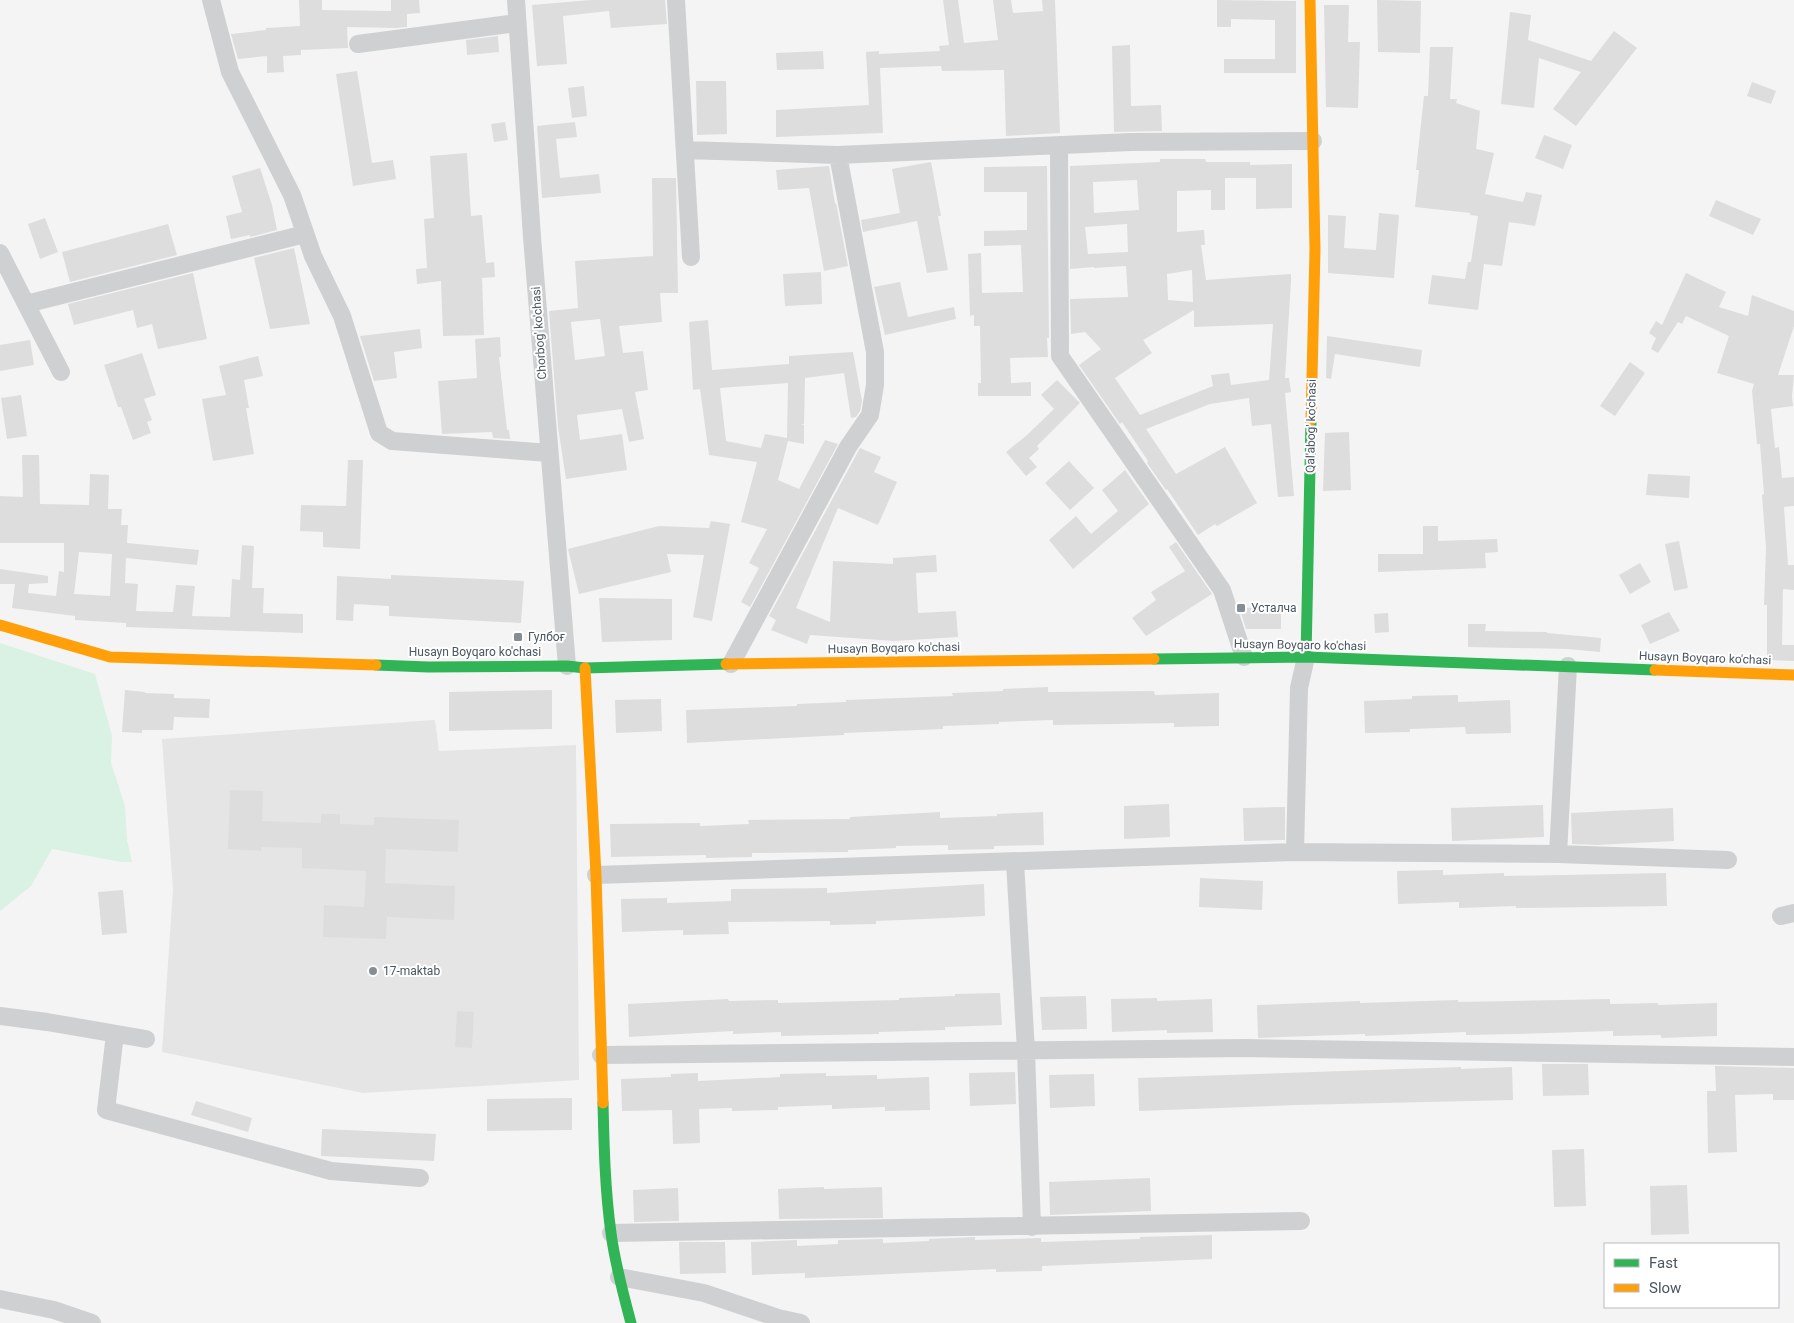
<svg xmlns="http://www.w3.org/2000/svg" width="1794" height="1323" font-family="Roboto,sans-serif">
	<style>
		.education { fill: #e6e5e6 }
		.green { fill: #d9f2e3 }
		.building { fill: #ddddde; fill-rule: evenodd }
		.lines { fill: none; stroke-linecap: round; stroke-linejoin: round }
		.street { stroke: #ced0d2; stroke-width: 18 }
		.fast { stroke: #30b455; stroke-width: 11 }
		.slow { stroke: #ff9f0a; stroke-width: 11 }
		.poi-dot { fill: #868d94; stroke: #fff; stroke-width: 2 }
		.labels { text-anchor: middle; stroke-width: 4; stroke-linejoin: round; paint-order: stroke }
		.street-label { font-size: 12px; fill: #4a5661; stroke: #fff }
		.poi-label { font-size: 12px; fill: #4a5661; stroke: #fff; text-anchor: start }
	</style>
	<rect width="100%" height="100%" fill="#f4f4f4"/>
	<!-- education -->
	<path class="education" d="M435,720L439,751L576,745L579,1080L363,1093L162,1052L173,890L162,739Z"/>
	<!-- green -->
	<path class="green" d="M0,643L95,674L112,736L111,763L125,806L127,840L132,862H121L52,849L31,886L0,911Z"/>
	<!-- building -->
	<path class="building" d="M299,0H322V10L391,11V0H419L420,13L407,14V27L396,28L347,27L348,48L301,50V55L283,56L284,72L267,73V56L238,59L231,34L266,30V28L300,26Z
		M591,0H665L667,24L611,28L609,11L563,16L567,64L537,66L532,5Z
		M943,0H958L964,43L998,40L993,0H1011L1013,13L1043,11L1042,0H1055L1060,133L1006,136L1004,70L942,71L941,66L880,68L883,133L776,137V110L869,105L866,52L879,51V54L940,51L939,46L949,45Z
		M1217,0L1296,1V73H1224V59H1275V20L1231,19V27H1217Z
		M1377,0L1421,1L1420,53L1378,52Z
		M1324,5H1349L1348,42H1360L1358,108L1326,107Z
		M1510,12L1531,15L1528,40L1591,61L1614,31L1637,48L1576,126L1553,109L1581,72L1539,58L1534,108L1501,104Z
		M498,36L499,52L467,55L466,40Z
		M1130,45L1131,106L1161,105L1162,131L1114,132L1112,46Z
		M1430,47H1453L1450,99H1457L1456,103L1480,111L1476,149L1494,153L1485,194L1523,202L1526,192L1542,195L1535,226L1509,222L1502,266L1484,264L1478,310L1428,304L1432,275L1465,279L1468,262H1471L1478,216L1470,215V213L1415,207L1419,170H1416L1424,96H1428Z
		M823,51L824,69L777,70L776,53Z
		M357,71L372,163L393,160L396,179L353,186L336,74Z
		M696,81H726L727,134L697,135Z
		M1752,82L1776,91L1771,104L1747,96Z
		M584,86L587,116L572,118L568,88Z
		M505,122L508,140L494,142L491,124Z
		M575,122L577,137L556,139L560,178L599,174L601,193L542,198L537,126Z
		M1544,135L1572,145L1563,169L1535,158Z
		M467,153L471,216L482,215L486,263L494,262L495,277L482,278L484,335L443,336L441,281L417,284L416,269L427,268L424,219L434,218L430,156Z
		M1160,159H1205L1206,162H1250V165L1292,164V208L1256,209V178H1225V210H1211V190L1177,191V232L1204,230L1205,245H1201L1206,280L1291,274V281L1285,378H1289L1291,392L1285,393L1294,496L1278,497L1271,424L1252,426L1249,398L1210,404L1146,429L1176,474L1225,447L1257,503L1217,526L1215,524L1198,535L1167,489L1166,490L1147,463L1148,461L1122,422L1120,424L1079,365L1101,349L1085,332L1071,334L1070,299L1128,297L1126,266L1094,268V267L1070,269V166L1160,162ZM1137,180L1139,210L1094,213L1093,182ZM1127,224L1128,252L1088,254L1085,227ZM1192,270L1193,302L1168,300L1167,274ZM1194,310V327L1273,324L1269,380L1231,385L1229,373L1211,375L1213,386L1140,415L1115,378L1152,353L1143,340Z
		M931,162L941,216H938L948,270L927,273L917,221L863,232L861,220L900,213L892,169Z
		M829,166L835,204L836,203L848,266L824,271L809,188L778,190L776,170Z
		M1047,166L1049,338H1047L1048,357L1010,358L1011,383L1031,382V396H978V383H981L980,326H974V315L970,316L968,254L981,253L982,293L1023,292L1021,245L984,246V231L1027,230V192H984V167Z
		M260,168L272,205L277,230L250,237V235L231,239L226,216L242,212L232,176Z
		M652,178H676L678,293H660L662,322L619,326L623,353L643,351L648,390L635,392L644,439L629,442L622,409L577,415L580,440L622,434L627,470L566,479L558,427L549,311L578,308L575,261L653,256ZM600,319L605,356L575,360L571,322Z
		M1716,200L1761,219L1753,235L1709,216Z
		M1379,213L1399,215L1394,278L1328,273V215L1346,216L1344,248L1376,250Z
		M45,218L58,252L40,259L28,224Z
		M168,224L177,255L70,282L62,252Z
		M294,248L310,324L270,329L254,258Z
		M821,272L822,304L785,306L783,274Z
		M193,273L207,339L158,349L152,324L137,328L133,310L74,325L68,304Z
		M1686,273L1726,292L1719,307L1748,316L1752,295L1794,311V326L1778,375H1794L1792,396L1793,406L1771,409L1775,448L1779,447L1782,478L1794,477V506L1784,507L1788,565H1794V590L1783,589L1782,645H1794V661L1767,660V605H1764L1766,548L1762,495L1764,494L1760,444H1757L1752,391L1754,384L1717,373L1729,336L1686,316L1682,324L1678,322L1658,353L1651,349L1656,338L1649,333L1656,321L1662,325Z
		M900,282L908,317L954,307L956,319L885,335L874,287Z
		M708,320L712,370L789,364V356L853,352L862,401L860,411L856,417L851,418L844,373L805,378L804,424H801L804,425V444L788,441L778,480L799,489L825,440L838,444L750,607L741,602L759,568L749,563L767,529L741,522L757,462L709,455L700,389L693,390L689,322ZM788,383L787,438L765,434L761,448L726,441L720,388Z
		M420,329L422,348L394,352L397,378L374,381L360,336Z
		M1327,336L1422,350L1420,367L1335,354L1331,379L1326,378Z
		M500,337L501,357H499L507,430H509L510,439L493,438L492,432L442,434L438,381L477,378L475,339Z
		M30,340L34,365L0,371V345Z
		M142,353L156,395L144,399L152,420L147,422L151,433L133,440L121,407H118L104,365Z
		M258,356L263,376L244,380L249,408H246L254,454L213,461L202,399L226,395L219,366Z
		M1630,362L1645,373L1615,416L1600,406Z
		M1057,380L1080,403L1037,446L1039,449L1029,458L1037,467L1026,476L1006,452L1027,435L1054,409L1041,395Z
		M21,395L27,436L7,439L1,398Z
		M1349,432L1351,490L1323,491L1325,433Z
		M860,448L881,457L874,472L897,482L878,525L838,508L796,608L830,622L833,561L893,564V558L936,555L937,572L916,573L918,613L956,611L958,637L894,641L810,635L807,644L771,630L776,620L769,616Z
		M22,455H39L40,504L89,505L90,474L109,475L108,509H122L121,525H128L127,543L199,550L197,565L126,558L125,583L138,584L136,611L173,612L176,585L195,586L192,616L230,617L232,579L240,580L242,545L254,546L252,588H264L263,613L303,614V633L126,627V623L75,620V616L12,608L15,584H0V569L48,576V583L29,584L28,593L56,596L59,571L64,572V543H0V496L23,497ZM79,552L112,554L110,596L74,594Z
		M348,460H363L360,549L323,547V532L300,531L301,505L346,506Z
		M1069,461L1094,488L1070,510L1045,483Z
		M1125,470L1149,504L1073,569L1049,540L1076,516L1091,534L1118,511L1102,490Z
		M1648,474L1690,476L1689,498L1646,495Z
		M711,521L730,524L712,621L693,617L704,555L667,554L671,572L579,594L568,549L659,526L709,528Z
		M1423,526H1438V541L1497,539L1498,552L1485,553L1486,568L1378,572V554H1423Z
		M1679,541L1688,588L1674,591L1665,544Z
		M1176,542L1212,594L1146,636L1132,618L1156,600L1151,592L1185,571L1169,547Z
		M1640,563L1651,582L1630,594L1619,575Z
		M391,575L524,581L521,623L389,616V606L354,604L353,621L336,620L337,576L391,579Z
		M599,598L672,599V640L602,642Z
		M1281,607V629H1246L1241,613V608Z
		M1669,612L1680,631L1650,644L1641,625Z
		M1388,613L1389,632L1375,633L1374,614Z
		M1468,624H1486L1485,631L1547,632V633L1601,638L1600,652L1568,649L1468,647Z
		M1048,687V692L1154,691L1155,695L1219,693V726L1174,727V723L1053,725V720L999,722V724L943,726V729L844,733V735L687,743L686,710L797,706V704L846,702V700L953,696L952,693L1003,691V689Z
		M125,690L145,692V693L174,694V698L210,699L209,718L174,717L173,730H142V733L122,732Z
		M552,690V729L449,731V692Z
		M1458,695V702L1510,700L1511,733L1466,734L1465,727L1410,729V732L1365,733L1364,701L1412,699V696Z
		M661,699L662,731L616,733L615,700Z
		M230,790L263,791L262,821L321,823V814H340V824L374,825V817L459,820L458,852L386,849L385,883L455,886L454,920L387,917L386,939L323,937L324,905L364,907L366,871L302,868V848L261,847V851L228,849Z
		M1169,804L1170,837L1124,839V806Z
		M1543,805L1544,837L1452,841L1451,808Z
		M1285,807V840L1244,841L1243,808Z
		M1673,808L1674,841L1597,845L1572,844L1571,813Z
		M940,812V818L997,816V814L1043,812L1044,845L994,846V849L948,850V845L896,846V848L848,850V852L752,853V857L706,858V855L611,857L610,824L700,823V826L749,824L748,820L850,819V817Z
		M1443,870V875L1504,873V876L1666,873L1667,906L1516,908V906L1459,908V902L1398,904L1397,871Z
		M1200,878L1263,881L1262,910L1199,907Z
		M984,884L985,916L925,919L876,921V924L830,925V921L728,922L729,934L683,935V930L622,932L621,899L667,898V903L731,901V889L827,888V893Z
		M123,890L127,933L102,935L98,892Z
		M1000,993L1002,1025L945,1027V1030L879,1032V1034L781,1036V1032L733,1034V1031L629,1037L628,1004L728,999L729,1001L778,1000V1003L899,1000V998L955,996V994Z
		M1086,996L1087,1029L1042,1030L1040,997Z
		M1157,998V1001L1212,999L1213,1032L1167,1033V1030L1112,1032L1111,999Z
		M1610,999V1004L1658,1003V1005L1717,1003V1036L1661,1038V1035L1613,1036V1031L1514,1034L1466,1035V1032L1365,1036V1034L1258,1038L1257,1005L1360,1001V1003L1458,1000V1002Z
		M457,1011L474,1012L472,1048L455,1047Z
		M1542,1064H1588L1589,1095L1543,1096Z
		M1715,1066L1794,1068V1100H1773V1094L1735,1095L1737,1152L1708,1153L1707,1091H1716Z
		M1461,1067V1069L1512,1067L1513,1100L1297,1105L1139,1111L1138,1078Z
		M1015,1072L1016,1104L970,1106L969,1073Z
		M698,1073V1081L780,1077V1074L826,1073V1076L877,1075V1079L929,1077L930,1110L885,1111V1107L832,1109V1105L778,1107V1110L732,1111V1108L699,1109L700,1143L673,1144L672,1110L622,1111L621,1079L671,1077V1074Z
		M1094,1074L1095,1106L1050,1108L1049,1075Z
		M572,1098V1130L487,1131V1099Z
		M196,1101L252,1118L248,1132L191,1115Z
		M322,1129L436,1134L434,1161L321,1156Z
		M1584,1149L1586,1206L1554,1207L1552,1150Z
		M1150,1178L1151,1211L1050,1215L1049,1182Z
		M1687,1185L1689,1234L1651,1235L1650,1186Z
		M824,1187V1189L882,1187L883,1218L779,1219L778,1189Z
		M678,1188L679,1221L634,1222L633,1190Z
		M1212,1235V1259L1042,1266V1271L996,1272V1269L805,1278V1273L752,1275L751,1242L797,1240V1246L838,1244V1240L883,1239V1243L929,1241V1239L975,1237V1240L1041,1238V1242L1140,1239V1237Z
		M679,1242H725L726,1273L680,1274Z"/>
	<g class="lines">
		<!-- street -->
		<path class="street" d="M211,0L230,72L292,195L313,256L342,316L379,433L392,441L549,453
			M516,0L532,237L567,666
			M676,0L691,257
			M358,44L517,23
			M1059,145L1060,356L1222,590L1244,657
			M685,150L838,155L1131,142L1313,141
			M0,253L26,304L305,234
			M26,304L61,372
			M731,664L848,447L870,415L875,385V352L838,155
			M1568,666L1558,854L1728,860
			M1295,852L1299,688L1306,657
			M1015,862L1026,1051L1032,1227
			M596,875L1295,852L1558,854
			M1781,916L1794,913
			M0,1016L47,1022L146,1039
			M115,1034L106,1110L331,1171L420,1178
			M601,1055L1245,1048L1794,1057
			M611,1233L1301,1221
			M619,1277L704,1293L778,1318L801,1323
			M0,1299L54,1310L92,1323"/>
		<!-- fast -->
		<path class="fast" d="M1306,657L1311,420
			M1154,659L1306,657L1655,670
			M376,665L428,667L567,666L585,668L726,664
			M603,1103C604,1146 605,1190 611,1233C615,1264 623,1293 631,1323"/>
		<!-- slow -->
		<path class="slow" d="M1310,0L1315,250L1311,420
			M0,625L110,657L376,665
			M726,664L1154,659
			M585,668L596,875L603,1103
			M1655,670L1794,675"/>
	</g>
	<!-- markers -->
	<g class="poi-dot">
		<rect x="1236" y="603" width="10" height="10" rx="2.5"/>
		<rect x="513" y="632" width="10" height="10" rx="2.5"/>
		<circle cx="373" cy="971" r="5"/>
	</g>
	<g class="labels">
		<!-- street labels -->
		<g class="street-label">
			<text transform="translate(539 333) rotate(-94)" y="4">Сhorbog' ko'chasi</text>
			<text transform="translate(1311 426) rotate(-89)" y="4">Qal'abog' ko'chasi</text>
			<text transform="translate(1300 645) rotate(1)" y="4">Husayn Boyqaro ko'chasi</text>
			<text transform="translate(894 648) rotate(-1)" y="4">Husayn Boyqaro ko'chasi</text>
			<text x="475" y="656">Husayn Boyqaro ko'chasi</text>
			<text transform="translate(1705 658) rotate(2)" y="4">Husayn Boyqaro ko'chasi</text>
		</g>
		<!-- poi labels -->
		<g class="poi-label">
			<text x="1251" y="612">Усталча</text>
			<text x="528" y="641">Гулбоғ</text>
			<text x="383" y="975">17-maktab</text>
		</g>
	</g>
	<!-- legend -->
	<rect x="1604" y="1243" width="175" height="65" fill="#ffffff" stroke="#b7bbc0"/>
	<rect x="1614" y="1259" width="25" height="8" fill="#30b455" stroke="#b7bbc0"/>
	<text x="1649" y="1268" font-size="15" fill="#4a5661">Fast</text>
	<rect x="1614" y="1284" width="25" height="8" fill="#ff9f0a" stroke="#b7bbc0"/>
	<text x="1649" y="1293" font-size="15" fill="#4a5661">Slow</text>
</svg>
